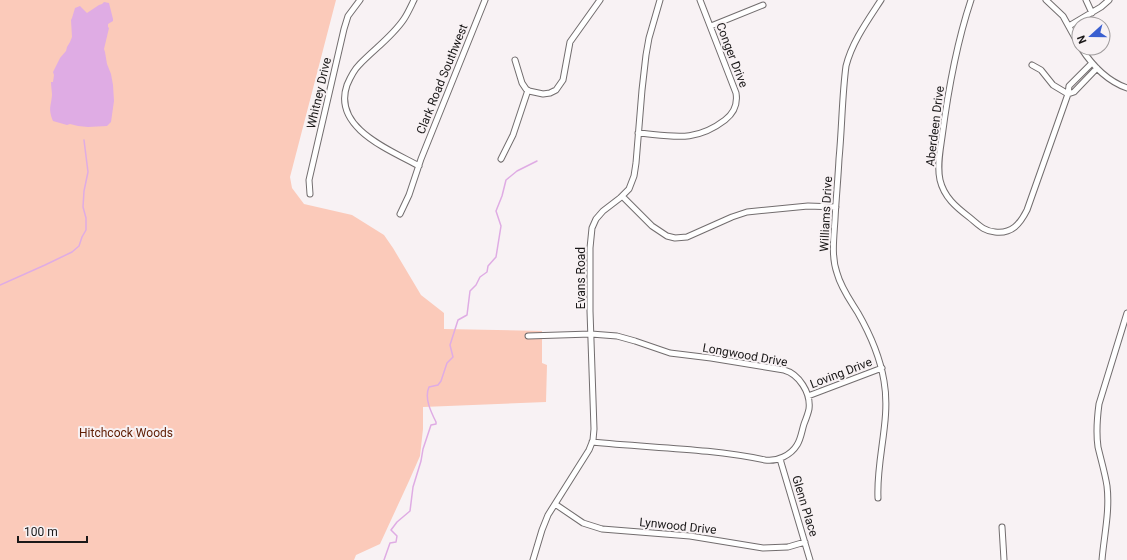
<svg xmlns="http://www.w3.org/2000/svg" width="1127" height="560" font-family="Roboto,sans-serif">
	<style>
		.green { fill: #fbcaba }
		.water { fill: #dface4 }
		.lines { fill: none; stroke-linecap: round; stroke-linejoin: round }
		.stream { stroke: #dface4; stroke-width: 1.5 }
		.minor-casing { stroke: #726d6e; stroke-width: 7 }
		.minor { stroke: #fff; stroke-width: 5 }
		.labels { text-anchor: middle; stroke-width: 4; stroke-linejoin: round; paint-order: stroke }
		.street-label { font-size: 12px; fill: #1a1818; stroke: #f8f2f4 }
		.park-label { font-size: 12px; fill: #612007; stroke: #f8f2f4 }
	</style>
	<rect width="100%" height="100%" fill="#f8f2f4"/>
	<!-- green -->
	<path class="green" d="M0,0H336L290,177L292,188L304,204L352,215L384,235L393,248L421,295L444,313V329L542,331V363L547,365L546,402L423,407V429L420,456L409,481L380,544L356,555L354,560H0Z"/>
	<!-- water -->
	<path class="water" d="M104,2L109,3L113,19V21L108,24V27L109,28L104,49L105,52L107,64L111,74L113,85L114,101L111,122L107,126L88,127L78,126L70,124L67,125L53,121C48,108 51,107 52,95C52,91 51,87 51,82H53L54,75L53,72L60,58L66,51L67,47L70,42L72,37L71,20L72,18L75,8L80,6L87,13L99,5L102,4Z"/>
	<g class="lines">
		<!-- stream -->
		<path class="stream" d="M0,285L45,265L72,252L79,246L82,237L86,230V218L83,207L84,191L88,172L84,140
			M384,560L390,543L396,542L397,536L391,530L397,522L410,511L413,487L421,461L423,449L431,425L436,424V422C431,412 424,398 429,387L438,385L441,381L447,363L453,357L450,345L458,320L467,315L470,291L476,285L480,277L487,272L488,266L496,257L501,226L496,211L502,196L506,180L517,171L537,161"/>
		<!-- minor casing -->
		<g class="minor-casing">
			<path id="minor" d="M414,0C411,6 408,13 404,19C392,37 374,49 359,65C354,70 350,78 347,85C332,128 390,150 419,166
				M971,0C956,45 948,91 942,137C940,151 937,166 940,180C944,197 956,207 969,217C978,224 983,231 995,232C1012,234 1020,224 1027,210L1068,94L1074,92L1097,68
				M1046,0L1063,16L1079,45
				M1086,0L1092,13
				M711,26L763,5
				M1069,26L1101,7L1109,0
				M1081,48C1092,65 1107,81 1127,88
				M515,60L522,83L526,89L529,91L543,94L550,93L556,90L563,80L570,42L600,0
				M1032,65L1041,70L1053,85L1068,94L1069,86L1092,63
				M638,133C673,136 695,143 725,120C734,113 738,105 736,93L700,0
				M501,159L513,135L528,90
				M310,194L309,180L344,29L348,16L360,0
				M622,196L652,226L667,236L675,238L687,237L732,217L747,212L808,206L836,207
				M400,214L409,195L421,159L485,0
				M528,336L591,334L617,336L635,341L670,353L711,358L784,370C799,374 811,393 809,409C808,414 806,419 804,424C802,430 801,439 797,445C791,455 777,462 765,460C708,448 650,448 592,442
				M808,396L882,368
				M780,459L810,560
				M878,498C876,459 891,420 884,381C880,357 870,334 858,313C850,300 841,288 837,273C831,256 834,237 835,219C836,199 838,179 839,159C842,128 842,96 846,66C852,42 868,20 881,0
				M555,504L583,523L602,529L690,536L763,548L788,547L805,542
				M1002,527L1004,560
				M533,560L542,530L548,515L589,450L593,440L594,429L590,311V248L592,228L596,219L603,211L620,198L629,189L634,176L636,163L642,90L646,55L649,38L660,0
				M1102,560C1104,536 1110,511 1107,486C1105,473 1101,460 1098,447C1096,433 1097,419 1099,404L1127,313"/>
		</g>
		<!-- minor -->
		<use href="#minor" class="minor"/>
	</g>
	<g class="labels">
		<!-- street labels -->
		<g class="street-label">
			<text transform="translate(732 55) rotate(69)" y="4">Conger Drive</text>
			<text transform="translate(442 79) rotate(-68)" y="4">Clark Road Southwest</text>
			<text transform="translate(319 93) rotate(-77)" y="4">Whitney Drive</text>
			<text transform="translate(935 126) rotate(-83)" y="4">Aberdeen Drive</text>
			<text transform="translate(826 214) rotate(-87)" y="4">Williams Drive</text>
			<text transform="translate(581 278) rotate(-90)" y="4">Evans Road</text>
			<text transform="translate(745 355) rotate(10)" y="4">Longwood Drive</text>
			<text transform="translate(841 373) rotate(-21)" y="4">Loving Drive</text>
			<text transform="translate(805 506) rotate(73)" y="4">Glenn Place</text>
			<text transform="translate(678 526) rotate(6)" y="4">Lynwood Drive</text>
		</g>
		<!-- park labels -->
		<g class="park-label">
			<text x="126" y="437">Hitchcock Woods</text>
		</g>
	</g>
	<!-- north arrow -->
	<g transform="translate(1091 36) rotate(249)"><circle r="19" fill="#f8f2f4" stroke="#9f9b9c"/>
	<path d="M0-3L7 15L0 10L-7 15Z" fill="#3a5fd0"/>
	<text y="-6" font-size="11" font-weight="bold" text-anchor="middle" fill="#1a1818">N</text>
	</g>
	<!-- scale -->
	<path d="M18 536v6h69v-6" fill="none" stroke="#1a1818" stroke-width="2"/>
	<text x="24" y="536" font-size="12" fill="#1a1818" stroke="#f8f2f4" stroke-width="3" paint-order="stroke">100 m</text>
</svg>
